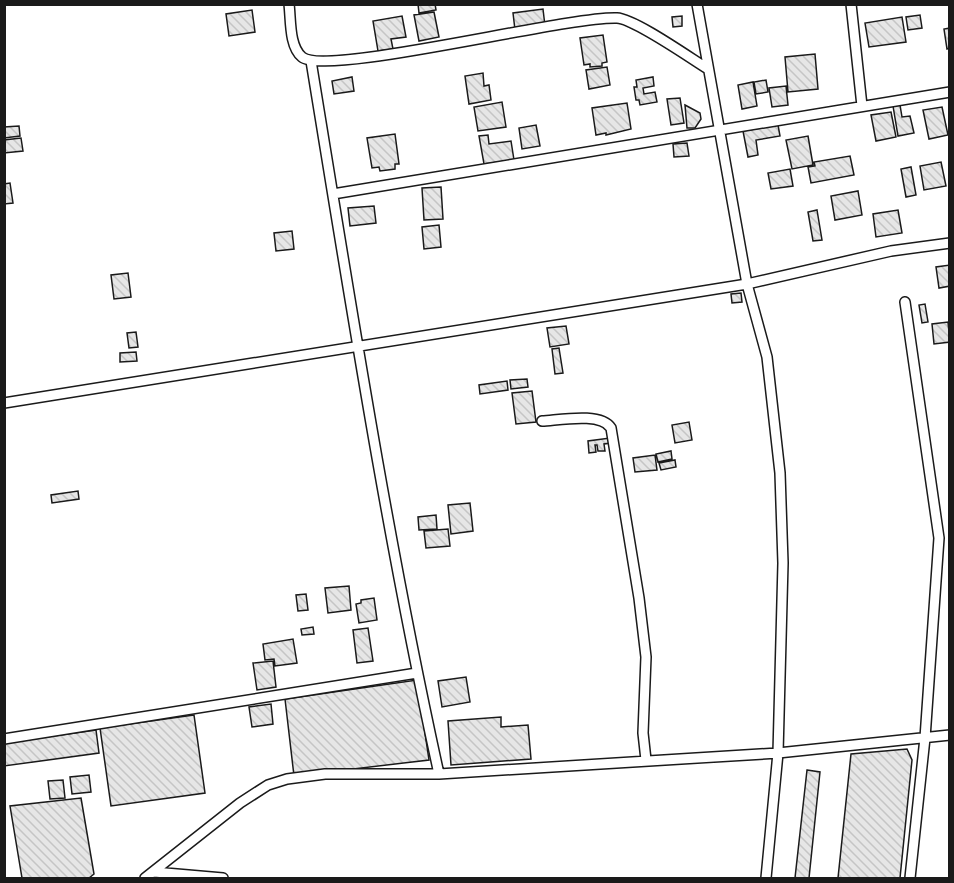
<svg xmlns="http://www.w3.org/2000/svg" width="954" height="883" font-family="Cabin,sans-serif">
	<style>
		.building { fill: url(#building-back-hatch); stroke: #1a1a1a; stroke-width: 1.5 }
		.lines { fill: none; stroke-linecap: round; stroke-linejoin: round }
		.minor-casing { stroke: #1a1a1a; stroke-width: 12 }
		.minor { stroke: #fff; stroke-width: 9 }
	</style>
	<defs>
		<pattern id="building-back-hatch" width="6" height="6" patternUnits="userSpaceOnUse" patternTransform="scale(1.5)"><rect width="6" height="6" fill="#e6e6e6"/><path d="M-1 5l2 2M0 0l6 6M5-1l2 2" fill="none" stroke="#c5c5c5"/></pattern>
	</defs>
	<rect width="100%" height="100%" fill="#fff"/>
	<!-- building -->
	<path class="building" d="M418,4H435L436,10L419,13Z
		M543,9L545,26L515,30L513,13Z
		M252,10L255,32L229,36L226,14Z
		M434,12L439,37L419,41L414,15Z
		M920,15L922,28L908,30L906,17Z
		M402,16L406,37L391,39L393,49L378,51L373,21Z
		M682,16V26L673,27L672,17Z
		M902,17L906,42L869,47L865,23Z
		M950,28V48L947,49L944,29Z
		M603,35L607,62L602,63V66L590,67V64L584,65L580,38Z
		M815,54L818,89L788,92L785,57Z
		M607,67L610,85L589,89L586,70Z
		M483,73L484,86L489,85L491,100L469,104L465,76Z
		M352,77L354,91L334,94L332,81Z
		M653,77L654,86L643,88L644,94L655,92L657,102L640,105L639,100H636L634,87H637L636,80Z
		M766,80L768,92L756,94L754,82Z
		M753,82L757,106L742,109L738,85Z
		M786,86L788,105L772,107L769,88Z
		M680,98L684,123L671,125L667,99Z
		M502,102L506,127L478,131L474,107Z
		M627,103L631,129L606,135V133L596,135L592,108Z
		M685,105L700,113L701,119L695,128H687Z
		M900,105L902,117L910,116L914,133L898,136L893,106Z
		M942,107L948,135L929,139L923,110Z
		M891,112L896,137L876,141L871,115Z
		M536,125L540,146L522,149L519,128Z
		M778,125L780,136L756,140L758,155L748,157L743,131Z
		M19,126L20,136L4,138V127Z
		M395,134L399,164H395V169L380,171L379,167L372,168L367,138Z
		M488,135L489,144L511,141L514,160L484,164L479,136Z
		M808,136L813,165L792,169L786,140Z
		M21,138L23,151L4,153V140Z
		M687,143L689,156L674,157L673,144Z
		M850,156L854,175L811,183L808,167L815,166L814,162Z
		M941,162L946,186L924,190L920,166Z
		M911,167L916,195L906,197L901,169Z
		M790,169L793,186L771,189L768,173Z
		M10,183L13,203L4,204V184Z
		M441,187L443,219L424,220L422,188Z
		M858,191L862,215L835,220L831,196Z
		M374,206L376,223L350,226L348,208Z
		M817,210L822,240L813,241L808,212Z
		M898,210L902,233L876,237L873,214Z
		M439,225L441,247L424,249L422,227Z
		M292,231L294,249L276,251L274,233Z
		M950,265V286L939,288L936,267Z
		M128,273L131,297L114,299L111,275Z
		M741,293L742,302L732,303L731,294Z
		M925,304L928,322L922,323L919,305Z
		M948,322L950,342L934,344L932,324Z
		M566,326L569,344L550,347L547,328Z
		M136,332L138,347L129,348L127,333Z
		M559,348L563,373L555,374L552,349Z
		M136,352L137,361L120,362V353Z
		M527,379L528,387L511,389L510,380Z
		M507,381L508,390L480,394L479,385Z
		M532,391L536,422L516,424L512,393Z
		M689,422L692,440L675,443L672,425Z
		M610,438L611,443L604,444L605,451H598L597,445H595L596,452L589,453L588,441Z
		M671,451L672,459L658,462L656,454Z
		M655,455L657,470L635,472L633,458Z
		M675,460L676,467L661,470L659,463Z
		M78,491L79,499L52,503L51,495Z
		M470,503L473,531L451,534L448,505Z
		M436,515L437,529L419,530L418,517Z
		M448,529L450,546L426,548L424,531Z
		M349,586L351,610L328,613L325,588Z
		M306,594L308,610L298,611L296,595Z
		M374,598L377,620L359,623L356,604L361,603V600Z
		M313,627L314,634L302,635L301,629Z
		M368,628L373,661L357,663L353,630Z
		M293,639L297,663L275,666L274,659L265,660L263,644Z
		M273,661L276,687L257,690L253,663Z
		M466,677L470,702L442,707L438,681Z
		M417,680L429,760L294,776L285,699Z
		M271,704L273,724L252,727L249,707Z
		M194,715L205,793L111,806L100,728Z
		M501,717V727L528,725L531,759L451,765L448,721Z
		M96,730L99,753L4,766V743Z
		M907,749L912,760L900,878H838L851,754Z
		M807,770L820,772L809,878H795Z
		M89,775L91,792L72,794L70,777Z
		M63,780L65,798L50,799L48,781Z
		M81,798L94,874L89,878H22L10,806Z"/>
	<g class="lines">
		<!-- minor casing -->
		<g class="minor-casing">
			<path id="minor" d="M289,4C291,20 289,46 302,57C326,77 566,16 617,18C635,19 690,58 708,69
				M697,4L747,284L767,357L780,473L783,563L778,753L766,878
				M851,4L862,106
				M311,61C350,299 387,538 439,774
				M333,194L950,92
				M905,302L939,538L925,738L910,878
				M4,403L747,284L891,251L950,243
				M542,421C560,420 601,412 611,428L639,598L646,657L643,733L646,760
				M4,739L417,673
				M154,872L223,878
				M145,878L240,803L268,785L287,779L325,774H439L778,753L950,735"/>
		</g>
		<!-- minor -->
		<use href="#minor" class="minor"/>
	</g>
	<!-- border -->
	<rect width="954" height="883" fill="none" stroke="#1a1a1a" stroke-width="12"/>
</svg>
